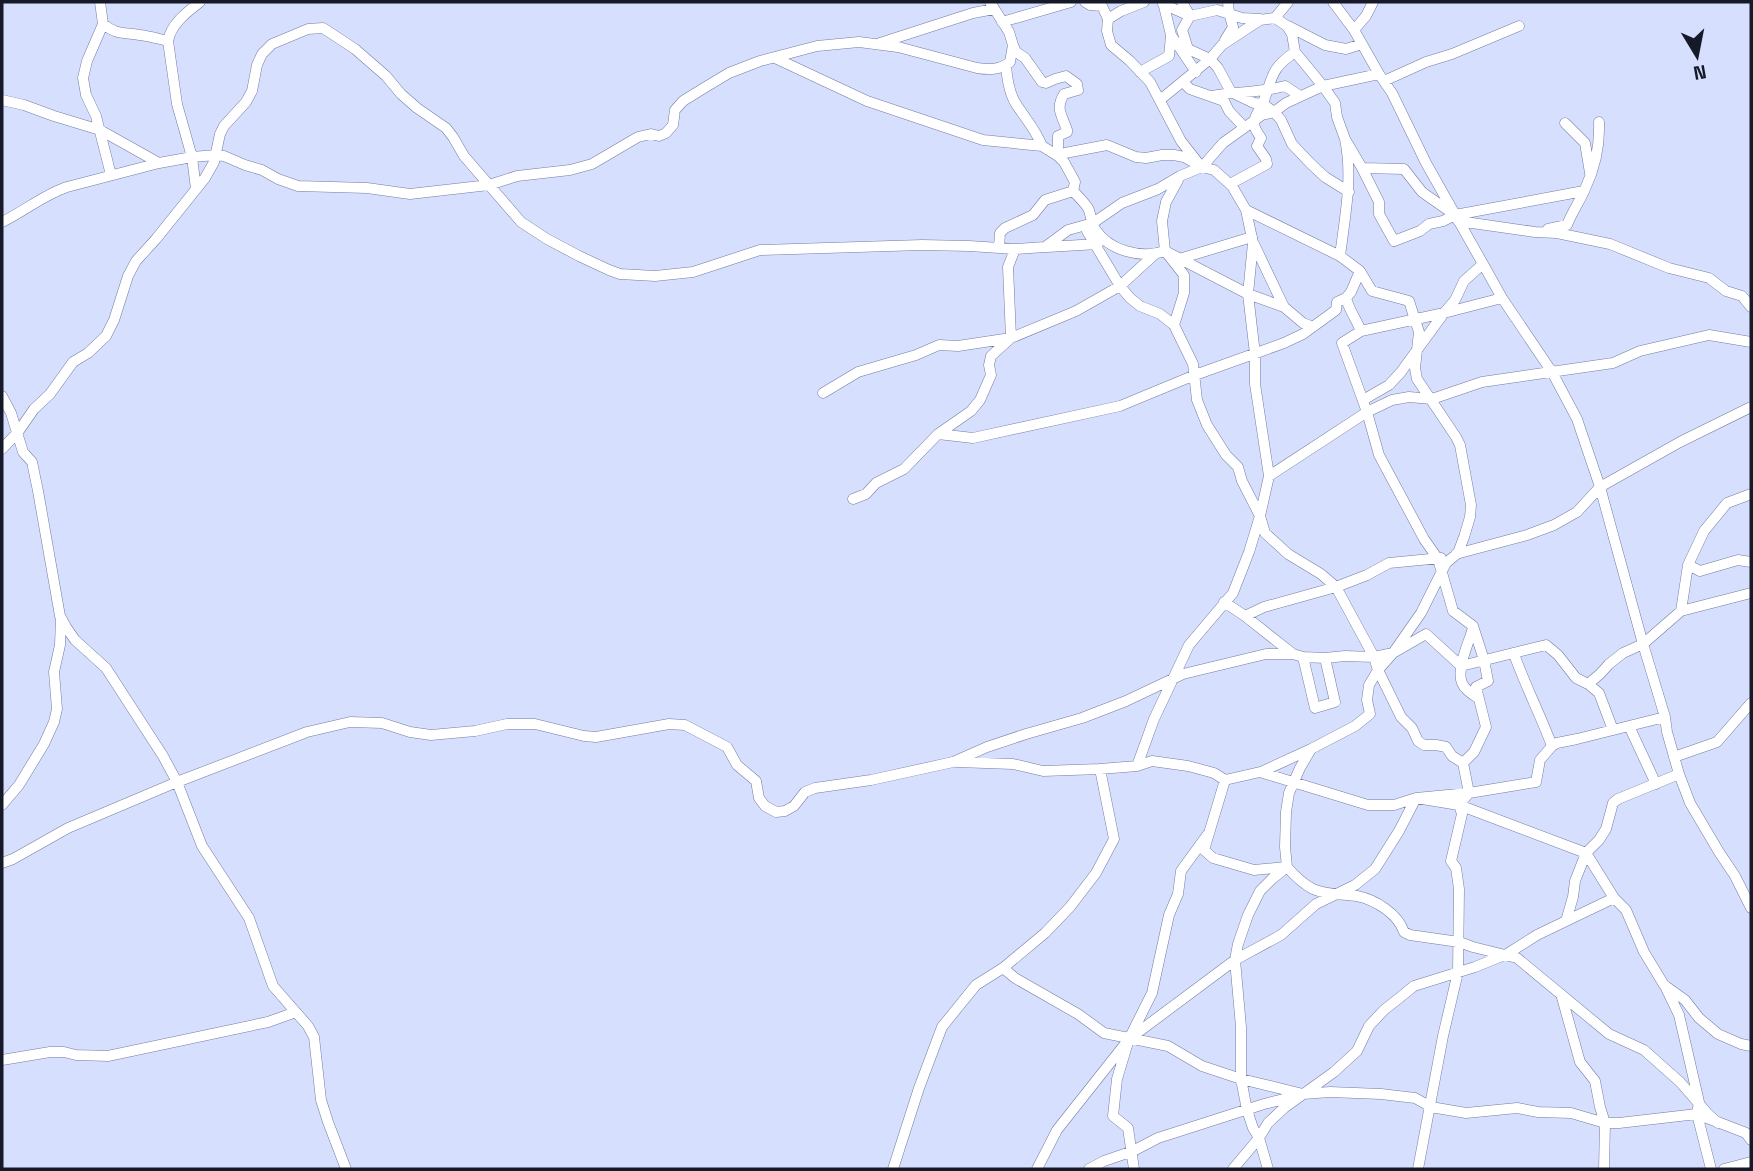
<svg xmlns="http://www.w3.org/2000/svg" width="1753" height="1171" font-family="'Space Grotesk',sans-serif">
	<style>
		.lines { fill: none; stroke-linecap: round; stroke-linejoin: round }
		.minor-casing { stroke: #747ca0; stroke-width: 11 }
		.minor { stroke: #fff; stroke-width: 10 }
	</style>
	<rect width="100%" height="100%" fill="#d7dfff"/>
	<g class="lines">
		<!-- minor casing -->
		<g class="minor-casing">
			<path id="minor" d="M100,2L103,24L87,61L83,78L86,95L96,116L111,175
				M1085,2L1090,5L1102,6L1108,19L1121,11L1144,2
				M1163,2L1171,35L1196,72
				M1182,2L1190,16L1182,30L1188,49L1210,59L1218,68L1231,92L1254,103L1263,104L1274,112L1281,120L1292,144L1311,164L1325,177L1349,192
				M1333,2L1354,30L1379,74L1392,93L1426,163L1483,264L1502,298L1552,372L1577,419L1600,487L1643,644L1665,717L1667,732L1679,774L1690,803L1719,852L1735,876L1751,908
				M1163,4L1190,16L1217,10L1242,18L1260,19
				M1275,18L1287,26L1292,34L1295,52L1323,86L1335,103L1337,117L1345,139L1362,168L1379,202V214L1394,241L1420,231L1429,224L1443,221L1455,215L1584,191
				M1108,19L1107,31L1111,45L1130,61L1150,82L1181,141L1199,164
				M1002,22L1071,2
				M103,24C117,35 123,32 140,35C149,36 159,39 168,41
				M1288,26L1325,45L1346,49L1362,44
				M1354,30L1366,16L1373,2
				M1225,40L1233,27L1229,13L1228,2
				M880,43L973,13L994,9
				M1013,45L1016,52L1025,58L1042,82L1046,83L1055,79L1066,76L1077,84L1078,90L1064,94C1055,109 1062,115 1067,130V132L1058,136V156
				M775,58L867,101L983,140L1042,146L1058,156L1064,162L1075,182L1073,191C1078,196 1084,202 1088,208C1091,214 1091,223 1095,229C1109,251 1142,259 1165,251L1248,294L1284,307
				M1006,66C1007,78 1009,93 1016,104C1025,118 1036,130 1042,146
				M1140,72L1169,56L1171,36
				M1384,81L1426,62L1452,54L1519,26
				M1183,82L1190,89L1224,101L1229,111L1244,127
				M1212,96C1237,91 1261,93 1285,86L1300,96
				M2,100L24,105L54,116L100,130L159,163
				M1160,100L1210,59L1222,45L1260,20L1275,18L1288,2
				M1565,123L1585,143L1590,173
				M1345,139C1353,178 1345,216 1340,256L1360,271L1372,291L1409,301L1419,332L1415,368L1417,379L1456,437L1460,445L1471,505L1470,517L1464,537L1458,553L1446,563L1421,613L1393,653L1378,670L1369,685L1367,700L1370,714L1355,726L1311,749L1300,768L1289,793L1286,812L1285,847L1287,867C1294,875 1303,884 1313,889C1326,895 1343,894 1357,896C1376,900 1398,914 1404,932L1410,935L1459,942L1473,947L1517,958L1609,1034L1644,1050L1680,1082L1708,1114L1718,1123
				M1058,156L1065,153L1107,145L1136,157L1146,158L1162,155H1174L1184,157L1202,167L1214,170L1232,186L1246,210L1253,243L1248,294L1255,354V384L1269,476L1260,516L1249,552L1233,593L1189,645L1154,719L1137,766
				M1362,168L1404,169L1422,192L1452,213
				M1178,180L1166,202L1162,221L1165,251L1184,275V293L1174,325L1193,364L1197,400L1207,425L1226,455L1238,467L1242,481L1260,516L1265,533L1288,554L1321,574L1336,587L1374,657L1378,670L1401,717L1412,728L1418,741L1424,745H1436L1446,747L1452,756L1463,763
				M1230,184L1267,164L1266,159L1257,146L1261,138C1258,133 1254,129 1254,123C1254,116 1260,109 1263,103C1273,77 1270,69 1295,52
				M196,189L192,157L177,104L168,41C171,24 187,12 200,2
				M1246,210L1340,256
				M1458,221L1535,232L1557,233L1610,244L1669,268L1709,278L1726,291L1742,296L1751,307
				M2,222C23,212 45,194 67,187L159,163L192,157L216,155L224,156L245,165L262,170L278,179L298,186L367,188L410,194L489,185L517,176L570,170L592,164L638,137L651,134L659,136L666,133L673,125L675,110L683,101L704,88L729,73L760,61L817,46L859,42L898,47L977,68C989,70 1000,70 1010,62L1013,45L1009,32L990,2
				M1093,223L1087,231L1120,286L1130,298L1140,306L1160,314L1174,325
				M1548,229L1567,225C1572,212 1580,201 1585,189C1595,168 1600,145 1599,122
				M1254,244L1284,307L1303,323L1313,327
				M1047,247L1098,244
				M999,248L1000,233L1005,228L1033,215L1045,200L1073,191
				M1179,259L1252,237
				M1360,271L1351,292L1346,298C1349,310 1356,319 1361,331
				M823,393L858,372L916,355L939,345L958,346L1011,338L1008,267L1015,249
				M2,396L11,413L23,452L32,462L38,491L60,616L66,627L75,640L106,668L163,756L177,782L202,846L249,918L273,986L308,1026L314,1037L321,1100L328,1122L346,1169
				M1363,400L1389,385L1401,372L1444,313L1502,298
				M938,434L973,438L1120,406L1195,375L1284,343L1303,334L1336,310L1337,302L1346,298
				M2,449L18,432L34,409L50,394L73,362L88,353L106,336L114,320L128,276L136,261L156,239L205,178L214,162L220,134L224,126L246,102L252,91L257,65L262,54L272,44L308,29L323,28L355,49L386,76L401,94L417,108L446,128L453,137L464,156L521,222L547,239L579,256L609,270L620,274L655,276L693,272L760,250L922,245L969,246L1015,249L1045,247L1068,230L1093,223L1122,203L1158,189L1180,176L1202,167L1223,143L1262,115L1274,112L1286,103L1323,86L1379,74
				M1269,476L1367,412L1392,400L1409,397L1432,399L1482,382L1613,363L1640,351L1709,335L1751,342
				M853,499L866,494L876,483L904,469L938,434L971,411L980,400L991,375L989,365L991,356L1011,338L1076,311L1120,286L1154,255
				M1456,554L1527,535L1554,525L1577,512L1600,487L1680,442L1751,407
				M1688,565L1700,571L1738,560L1751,562
				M1224,602L1245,616L1293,654
				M1681,611L1688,565L1704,531L1727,503L1751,494
				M1245,616L1264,607L1336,587L1367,575L1389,563L1441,558
				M1473,628C1469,642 1456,669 1462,683C1465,690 1472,694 1478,698
				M1514,654C1525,685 1540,714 1552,746
				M1303,657L1315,708L1335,702L1325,658
				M1588,684L1600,674L1609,664L1623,653L1643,644L1681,611L1751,593
				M1629,726L1656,784
				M1674,757L1717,742L1751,703
				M957,762L1013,764L1043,771L1100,769L1137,766L1152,761L1188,766L1214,773L1225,780L1260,772L1368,805H1394L1416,798L1469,793L1536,782L1540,760L1552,746L1557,743L1577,739L1665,717
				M1261,772L1311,749
				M1225,780L1204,850L1213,858L1254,870L1286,867
				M2,805L19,785L44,744L54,722L57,709L54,672L60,645L61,619
				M2,863L13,859L68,828L177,782L307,732L350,722L382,723L410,732L431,735L475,731L507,724H535L584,736L596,737L669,724L685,725L727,747L737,765L756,781L759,798L765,806L776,812L785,811L794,806L805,792L815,788L871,780L953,762L987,747L1026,734L1082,718L1126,701L1183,674L1266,654H1293L1303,657L1325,658L1345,656L1374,657L1393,653L1426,634L1461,666L1546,645L1558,655L1576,678L1588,684L1599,693L1613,730
				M1566,921L1614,898
				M1003,968L1015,978L1078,1014L1104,1033L1168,1046L1202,1066L1241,1079L1303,1094L1330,1092L1381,1094L1415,1098L1431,1107L1466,1113L1517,1108L1538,1112L1571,1113L1605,1123H1619L1697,1114L1746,1133L1751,1140
				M1666,988L1679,1015L1699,1102L1697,1114L1711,1169
				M1561,994L1580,1062L1595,1081L1600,1107L1605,1123L1604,1169
				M2,1060L50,1052H64L76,1055L108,1056L268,1022L296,1012
				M893,1169L919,1088L942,1027L976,985L1003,968L1045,933L1070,907L1096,873L1114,839L1100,769
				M1037,1169L1057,1130L1129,1039L1235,960L1281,935L1316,904L1355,885L1375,869L1399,831L1416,798L1459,805L1586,853L1614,898L1626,910L1644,952L1664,985L1685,1000L1699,1018L1718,1034L1741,1044L1751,1046
				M1089,1169L1104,1161L1133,1151L1158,1138L1264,1104L1296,1096
				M1134,1169L1128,1128L1113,1116L1117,1079L1129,1039L1152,993L1169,915L1178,894L1181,871L1208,834
				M1233,1169L1259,1138L1268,1123L1284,1108L1334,1072L1357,1051L1369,1026L1384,1010L1398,999L1414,986L1475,967L1507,954L1537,935L1566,921L1573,897L1575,881L1586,853L1599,840L1606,829L1613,803L1618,799L1679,774
				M1268,1169L1259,1138L1253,1128L1247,1110L1241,1079V1027L1235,960L1238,944L1248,915L1260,891L1272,879L1287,867
				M1418,1169L1443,1036L1458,972L1459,889L1456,868L1451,861L1462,814L1459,805L1469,793L1463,763L1474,752L1486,727L1476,687L1488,681L1484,660L1473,626L1453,611L1438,559L1424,539L1379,455L1367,412L1342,343L1361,331L1444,313L1455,300L1464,281L1483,264
				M1724,1169L1751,1162"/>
		</g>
		<!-- minor -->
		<use href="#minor" class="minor"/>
	</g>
	<!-- border -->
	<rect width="1753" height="1171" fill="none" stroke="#161927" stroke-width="7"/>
	<!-- north arrow -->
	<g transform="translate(1697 56) rotate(170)" stroke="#d7dfff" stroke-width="5" paint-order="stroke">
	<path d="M0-5L12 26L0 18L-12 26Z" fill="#161927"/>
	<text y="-10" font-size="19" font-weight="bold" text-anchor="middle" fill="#161927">N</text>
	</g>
</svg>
